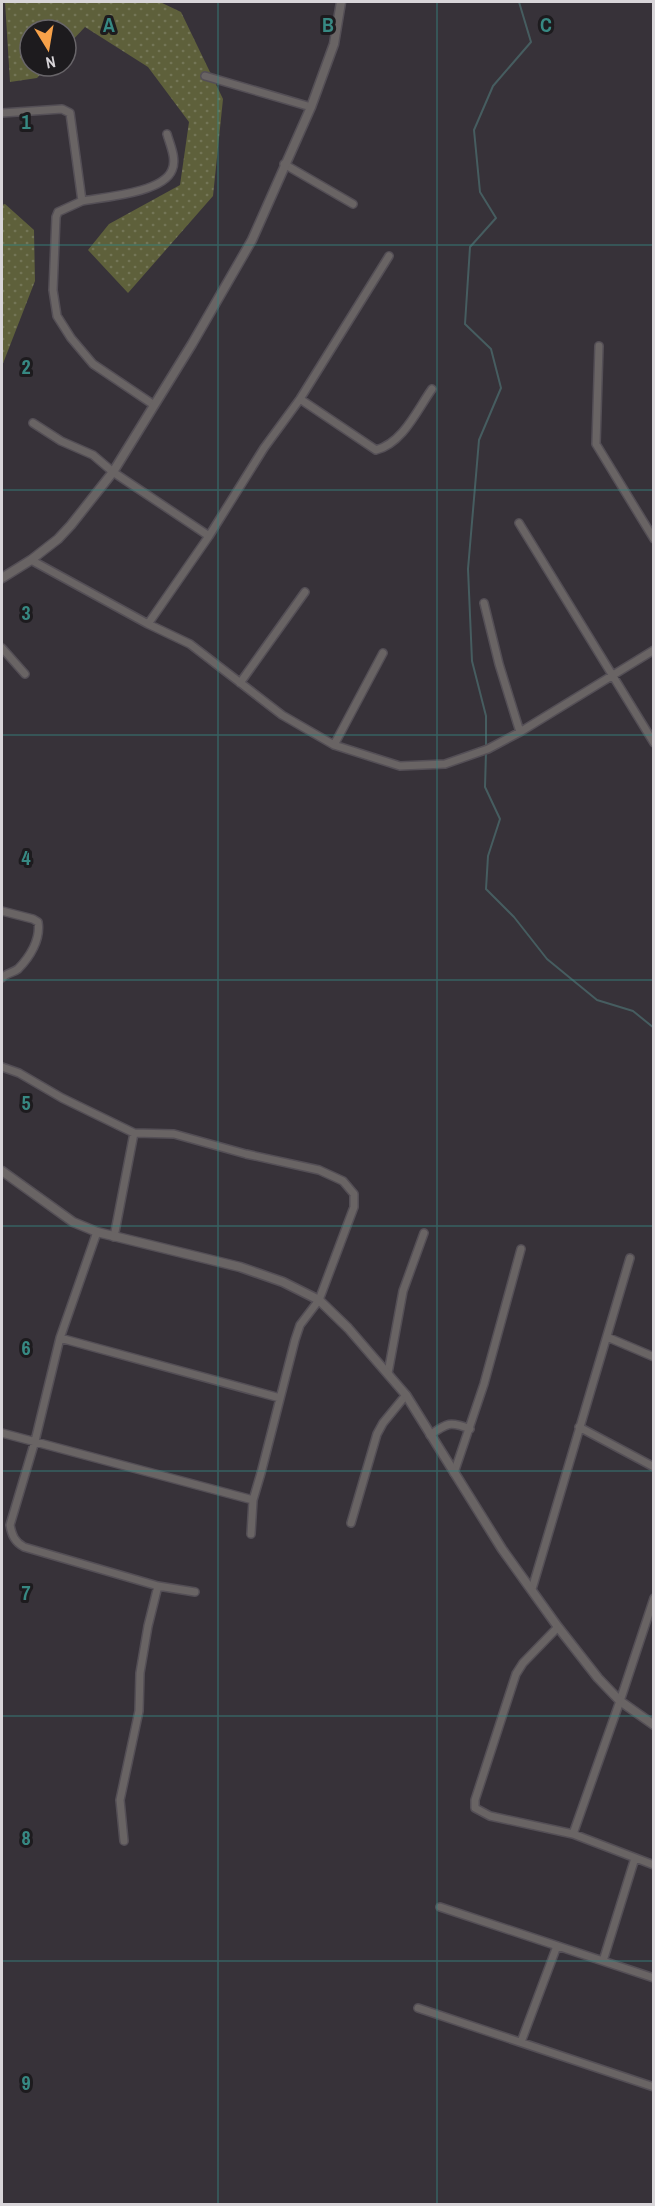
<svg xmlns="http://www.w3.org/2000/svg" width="655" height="2206" font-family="'Archivo Narrow',sans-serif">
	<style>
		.grass { fill: url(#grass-dots) }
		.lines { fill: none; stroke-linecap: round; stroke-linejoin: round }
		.stream { stroke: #465d60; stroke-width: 2 }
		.minor-casing { stroke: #544f56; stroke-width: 10 }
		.tertiary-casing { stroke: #544f56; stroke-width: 11 }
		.minor { stroke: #696464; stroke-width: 7 }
		.tertiary { stroke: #696464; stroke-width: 8 }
		.grid { fill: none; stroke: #378983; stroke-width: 1.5; stroke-opacity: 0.55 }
		.grid-label { font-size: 20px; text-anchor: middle; font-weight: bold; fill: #378983; stroke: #1d1b1e; stroke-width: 6; stroke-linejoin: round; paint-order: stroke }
	</style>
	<defs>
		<pattern id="grass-dots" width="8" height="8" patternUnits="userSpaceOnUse" patternTransform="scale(1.5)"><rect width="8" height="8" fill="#5e603b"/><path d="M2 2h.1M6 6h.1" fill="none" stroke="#747657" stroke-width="1.8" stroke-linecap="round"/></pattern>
	</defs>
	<rect width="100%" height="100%" fill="#373239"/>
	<!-- grass -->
	<path class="grass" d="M5,2H160L181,12L223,99L213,196L128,293L88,250L109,224L180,185L189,122L148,67L85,27L66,47V30H30V66H48L37,78L10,82Z
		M5,204L34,230L35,281L2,366V205Z"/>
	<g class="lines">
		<!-- stream -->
		<path class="stream" d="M486,746V716L472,661L468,569L479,440L501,388L491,349L465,324L470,247L496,218L480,192L474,130L493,86L531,42L519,2
			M486,752L485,787L500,819L488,856L486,889L514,917L547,959L597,1000L633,1011L654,1028"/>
		<!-- minor casing -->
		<g class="minor-casing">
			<path id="minor" d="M205,76L311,107
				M2,113L62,109L70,113L82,201L58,212L56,217L53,290L57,316L71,338L93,364L154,405
				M284,164L353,204
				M82,201C104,197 163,193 172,170C177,159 170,145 167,134
				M599,346L596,444L654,539
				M300,399L376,450C403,443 417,410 432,389
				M33,423L61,441L93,455L113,472L209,536
				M519,523L654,743
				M31,560L148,624L190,644L282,715L334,745L400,766L445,764L488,749L520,732L654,650
				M484,603L499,664L520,732
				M148,624L209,536L264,448L300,399L389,256
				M2,648L25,674
				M240,683L305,592
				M334,745L383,653
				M2,911L33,919L38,922C41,939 30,957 18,969C13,973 6,973 2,978
				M2,1067L19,1073L62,1098L134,1133L174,1134L246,1154L319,1170L343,1181L354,1194V1207L319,1300L300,1325L295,1340L261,1473L253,1500L251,1534
				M97,1232L60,1338L280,1398
				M114,1237L134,1133
				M607,1337L654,1357
				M60,1338L35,1441L10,1525C12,1536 15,1542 24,1547L158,1586L195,1592
				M388,1373L403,1291L424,1233
				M579,1427L654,1467
				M2,1433L253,1500
				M430,1435C447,1423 450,1421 470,1429
				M454,1473L484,1384L521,1249
				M351,1523L377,1434L383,1423L406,1395
				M532,1589L630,1258
				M558,1627L523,1663L516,1674L475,1800V1808L490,1816L573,1834L654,1865
				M573,1834L620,1701L654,1598
				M124,1841L120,1800L139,1711L140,1673L148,1626L158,1586
				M440,1907L654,1978
				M603,1961L635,1858
				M418,2008L654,2087
				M521,2042L557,1946"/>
		</g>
		<!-- tertiary casing -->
		<g class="tertiary-casing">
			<path id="tertiary" d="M2,578L31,560L58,539L71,525L113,472L192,344L252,240L311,107L334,44L341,2
				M2,1171L73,1222L97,1232L240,1267L283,1282L319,1300L348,1328L406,1395L502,1549L558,1627L598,1678L620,1701L654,1725"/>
		</g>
		<!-- minor -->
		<use href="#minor" class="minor"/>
		<!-- tertiary -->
		<use href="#tertiary" class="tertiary"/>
	</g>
	<!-- grid -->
	<path class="grid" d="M218,2V2204M437,2V2204M2,245H654M2,490H654M2,735H654M2,980H654M2,1226H654M2,1471H654M2,1716H654M2,1961H654"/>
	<g class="grid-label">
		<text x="109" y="32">A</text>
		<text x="328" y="32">B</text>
		<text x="546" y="32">C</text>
		<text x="26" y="129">1</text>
		<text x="26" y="374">2</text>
		<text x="26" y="620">3</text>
		<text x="26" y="865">4</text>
		<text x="26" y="1110">5</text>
		<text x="26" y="1355">6</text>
		<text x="26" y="1600">7</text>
		<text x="26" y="1845">8</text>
		<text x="26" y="2090">9</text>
	</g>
	<!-- border -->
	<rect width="655" height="2206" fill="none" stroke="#d8d5d9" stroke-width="6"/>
	<!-- north arrow -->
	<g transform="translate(48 48) rotate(169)"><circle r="28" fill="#1d1b1e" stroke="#686569" stroke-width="1.5"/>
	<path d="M0-4.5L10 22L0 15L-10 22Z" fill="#f7a149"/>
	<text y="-9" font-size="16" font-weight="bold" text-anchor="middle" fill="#d8d5d9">N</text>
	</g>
</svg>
